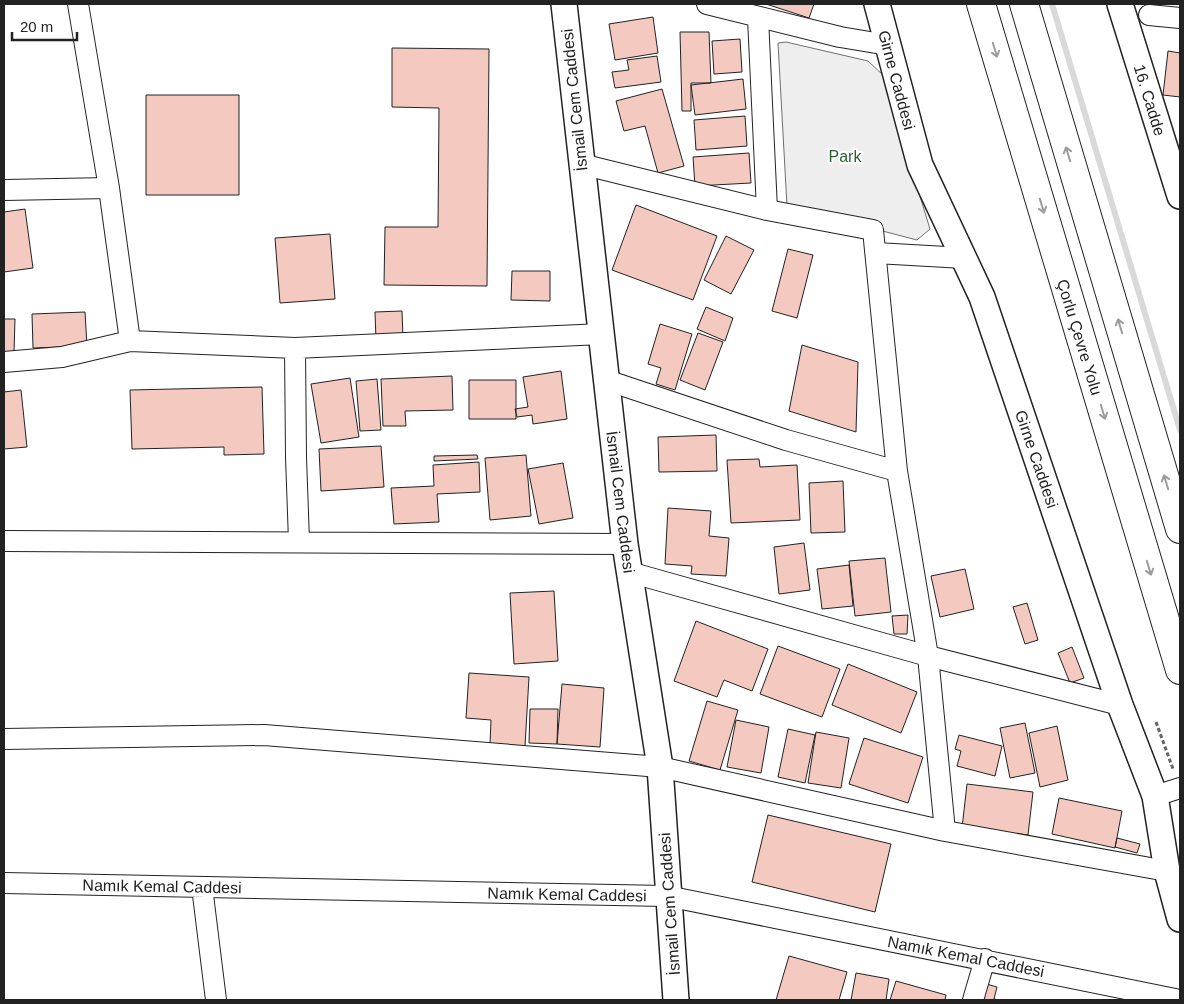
<svg xmlns="http://www.w3.org/2000/svg" width="1184" height="1004" font-family="Arial,sans-serif">
	<style>
		.green { fill: #eee; stroke: #6f6f6f }
		.lines { fill: none; stroke-linecap: round; stroke-linejoin: round }
		.stream { stroke: #d9d9d9; stroke-width: 6 }
		.building { fill: #f3c9c0; stroke: #222 }
		.minor-casing { stroke: #222; stroke-width: 22 }
		.tertiary-casing { stroke: #222; stroke-width: 28 }
		.trunk-casing { stroke: #222; stroke-width: 30 }
		.path { stroke: #646464; stroke-width: 3; stroke-dasharray: 4 2.5; stroke-linecap: butt }
		.minor { stroke: #fff; stroke-width: 20 }
		.tertiary { stroke: #fff; stroke-width: 25 }
		.trunk { stroke: #fff; stroke-width: 28 }
		.oneway { stroke: #9c9c9c }
		.labels { text-anchor: middle; stroke-width: 4; stroke-linejoin: round; paint-order: stroke }
		.street-label { font-size: 16px; fill: #222; stroke: #fff }
		.park-label { font-size: 16px; fill: #2f5e38; stroke: #fff }
	</style>
	<rect width="100%" height="100%" fill="#fff"/>
	<!-- green -->
	<path class="green" d="M786,42L868,61L883,75L930,229L917,240L787,206L778,43Z"/>
	<g class="lines">
		<!-- stream -->
		<path class="stream" d="M1052,4L1180,430"/>
	</g>
	<!-- building -->
	<path class="building" d="M766,4H814L809,18Z
		M653,17L658,53L615,60L609,24Z
		M680,32H709L711,83H691V111H682Z
		M740,39L742,72L714,74L712,41Z
		M392,48L489,49L487,286L384,285L385,227H438L439,108L392,107Z
		M1168,51L1180,53V97L1163,95Z
		M657,56L661,82L615,88L612,72L629,70L627,60Z
		M743,79L746,109L695,115L691,85Z
		M662,89L684,166L658,173L645,126L624,131L616,101Z
		M146,95H239V195H146Z
		M745,116L747,146L696,150L694,120Z
		M749,153L751,183L695,186L693,157Z
		M636,205L717,236L693,300L612,270Z
		M25,209L33,268L4,272V212Z
		M330,234L335,299L280,303L275,238Z
		M726,236L754,250L731,294L704,280Z
		M788,249L813,255L797,318L772,311Z
		M512,271H550V301L511,300Z
		M706,307L733,318L725,341L697,329Z
		M402,311L403,338L376,340L375,312Z
		M85,312L87,346L33,348L32,314Z
		M4,319H15L14,352H4Z
		M660,324L692,334L675,390L656,384L661,368L648,364Z
		M698,333L723,342L705,390L680,380Z
		M802,345L858,362L856,432L789,411Z
		M561,371L567,419L533,424L532,415L517,417L515,409L528,407L523,377Z
		M452,376L453,410L405,411L406,426H383L381,379Z
		M350,378L359,437L321,443L311,384Z
		M377,379L381,430L360,431L356,381Z
		M469,380H516V419H469Z
		M262,387L264,454L224,455V447L132,449L130,390Z
		M21,390L27,447L4,449V392Z
		M716,435L717,471L659,472L658,437Z
		M381,446L384,487L321,491L319,449Z
		M477,455L478,459L434,461V456Z
		M526,455L531,516L490,520L485,458Z
		M759,459L760,467L797,465L800,520L731,523L727,460Z
		M479,462L480,492L437,494L439,522L394,524L391,488L434,486L433,465Z
		M563,463L573,518L539,524L528,469Z
		M843,481L845,532L811,533L809,483Z
		M668,508L711,511L709,536L729,538L726,576L691,574L692,566L665,564Z
		M804,543L810,590L779,594L774,547Z
		M885,558L891,612L855,616L849,561Z
		M849,565L853,606L822,609L817,569Z
		M965,569L974,609L940,617L931,576Z
		M554,591L558,661L514,664L510,593Z
		M1027,603L1038,640L1025,644L1013,607Z
		M908,615L907,634H894L892,616Z
		M696,621L768,649L752,691L724,680L717,697L674,681Z
		M778,646L840,669L822,717L760,694Z
		M1072,647L1084,678L1070,683L1058,653Z
		M848,664L917,692L901,733L832,705Z
		M469,673L529,677L525,746L490,744L491,720L466,718Z
		M562,684L604,688L600,747L557,744Z
		M707,701L738,710L720,770L689,761Z
		M530,709H558L557,744L529,743Z
		M736,720L769,727L761,773L727,767Z
		M1025,723L1035,773L1010,778L1000,728Z
		M1057,726L1068,780L1040,787L1029,733Z
		M788,729L815,735L805,783L778,777Z
		M816,732L849,738L841,788L808,783Z
		M959,735L1002,746L995,776L957,766L961,751L955,749Z
		M864,738L923,757L908,803L849,784Z
		M967,784L1033,792L1028,835L962,828Z
		M1059,798L1122,811L1115,848L1052,834Z
		M768,815L891,844L875,912L752,882Z
		M1117,838L1140,844L1137,853L1115,847Z
		M789,956L847,972L839,1000H776Z
		M856,973L889,979L886,1000H851Z
		M896,981L946,995L945,1000H890Z
		M983,983L997,987L994,999L999,1000H978Z"/>
	<g class="lines">
		<!-- minor casing -->
		<g class="minor-casing">
			<path id="minor" d="M78,4L109,188L130,341
				M707,4L840,37L888,45
				M1149,15L1180,18
				M758,18L767,210
				M581,164L767,210L873,230L897,471L928,656L945,831
				M4,190L109,188
				M876,253L964,258
				M295,348L296,457L299,541
				M4,362L62,357L130,341L295,348L602,334
				M606,380L786,440L897,471
				M4,541L625,544
				M629,572L928,656L1120,705
				M4,739L264,735L660,767L945,831L1167,871
				M1155,796L1180,788
				M4,883L667,896L1180,1000
				M202,887L216,1000
				M973,1000L985,959"/>
		</g>
		<!-- tertiary casing -->
		<g class="tertiary-casing">
			<path id="tertiary" d="M564,4L625,544L660,767L676,1000
				M877,4L920,165L982,297L1120,705L1155,796L1167,871L1180,919
				M1120,4L1180,196"/>
		</g>
		<!-- trunk casing -->
		<g class="trunk-casing">
			<path id="trunk" d="M981,4L1180,670
				M1024,4L1180,529"/>
		</g>
		<!-- path -->
		<path class="path" d="M1156,722L1173,769"/>
		<!-- minor -->
		<use href="#minor" class="minor"/>
		<!-- tertiary -->
		<use href="#tertiary" class="tertiary"/>
		<!-- trunk -->
		<use href="#trunk" class="trunk"/>
	</g>
	<!-- one-way arrows -->
	<defs><path id="oneway-shaft" d="M-6 0H5M1.5-3L5.5 0L1.5 3" fill="none" stroke-width="1.6" stroke-linecap="round" stroke-linejoin="round" transform="scale(1.25)"/></defs>
	<g class="oneway">
		<use href="#oneway-shaft" transform="translate(995 50) rotate(73)"/>
		<use href="#oneway-shaft" transform="translate(1068 154) rotate(-107)"/>
		<use href="#oneway-shaft" transform="translate(1042 206) rotate(73)"/>
		<use href="#oneway-shaft" transform="translate(1120 326) rotate(-107)"/>
		<use href="#oneway-shaft" transform="translate(1103 412) rotate(73)"/>
		<use href="#oneway-shaft" transform="translate(1166 482) rotate(-107)"/>
		<use href="#oneway-shaft" transform="translate(1149 568) rotate(73)"/>
	</g>
	<g class="labels">
		<!-- street labels -->
		<g class="street-label">
			<text transform="translate(897 80) rotate(75)" y="6">Girne Caddesi</text>
			<text transform="translate(574 100) rotate(-96)" y="6">İsmail Cem Caddesi</text>
			<text transform="translate(1150 100) rotate(73)" y="6">16. Cadde</text>
			<text transform="translate(1080 337) rotate(73)" y="6">Çorlu Çevre Yolu</text>
			<text transform="translate(1037 459) rotate(71)" y="6">Girne Caddesi</text>
			<text transform="translate(621 502) rotate(83)" y="6">İsmail Cem Caddesi</text>
			<text transform="translate(162 886) rotate(1)" y="6">Namık Kemal Caddesi</text>
			<text transform="translate(567 894) rotate(1)" y="6">Namık Kemal Caddesi</text>
			<text transform="translate(669 904) rotate(-94)" y="6">İsmail Cem Caddesi</text>
			<text transform="translate(966 956) rotate(11)" y="6">Namık Kemal Caddesi</text>
		</g>
		<!-- park labels -->
		<g class="park-label">
			<text x="845" y="162">Park</text>
		</g>
	</g>
	<!-- border -->
	<rect width="1184" height="1004" fill="none" stroke="#222222" stroke-width="10"/>
	<!-- scale -->
	<path d="M12 32v8h65v-8" fill="none" stroke="#222222" stroke-width="2.5"/>
	<text x="20" y="32" font-size="15" fill="#222222" stroke="#ffffff" stroke-width="4" paint-order="stroke">20 m</text>
</svg>
